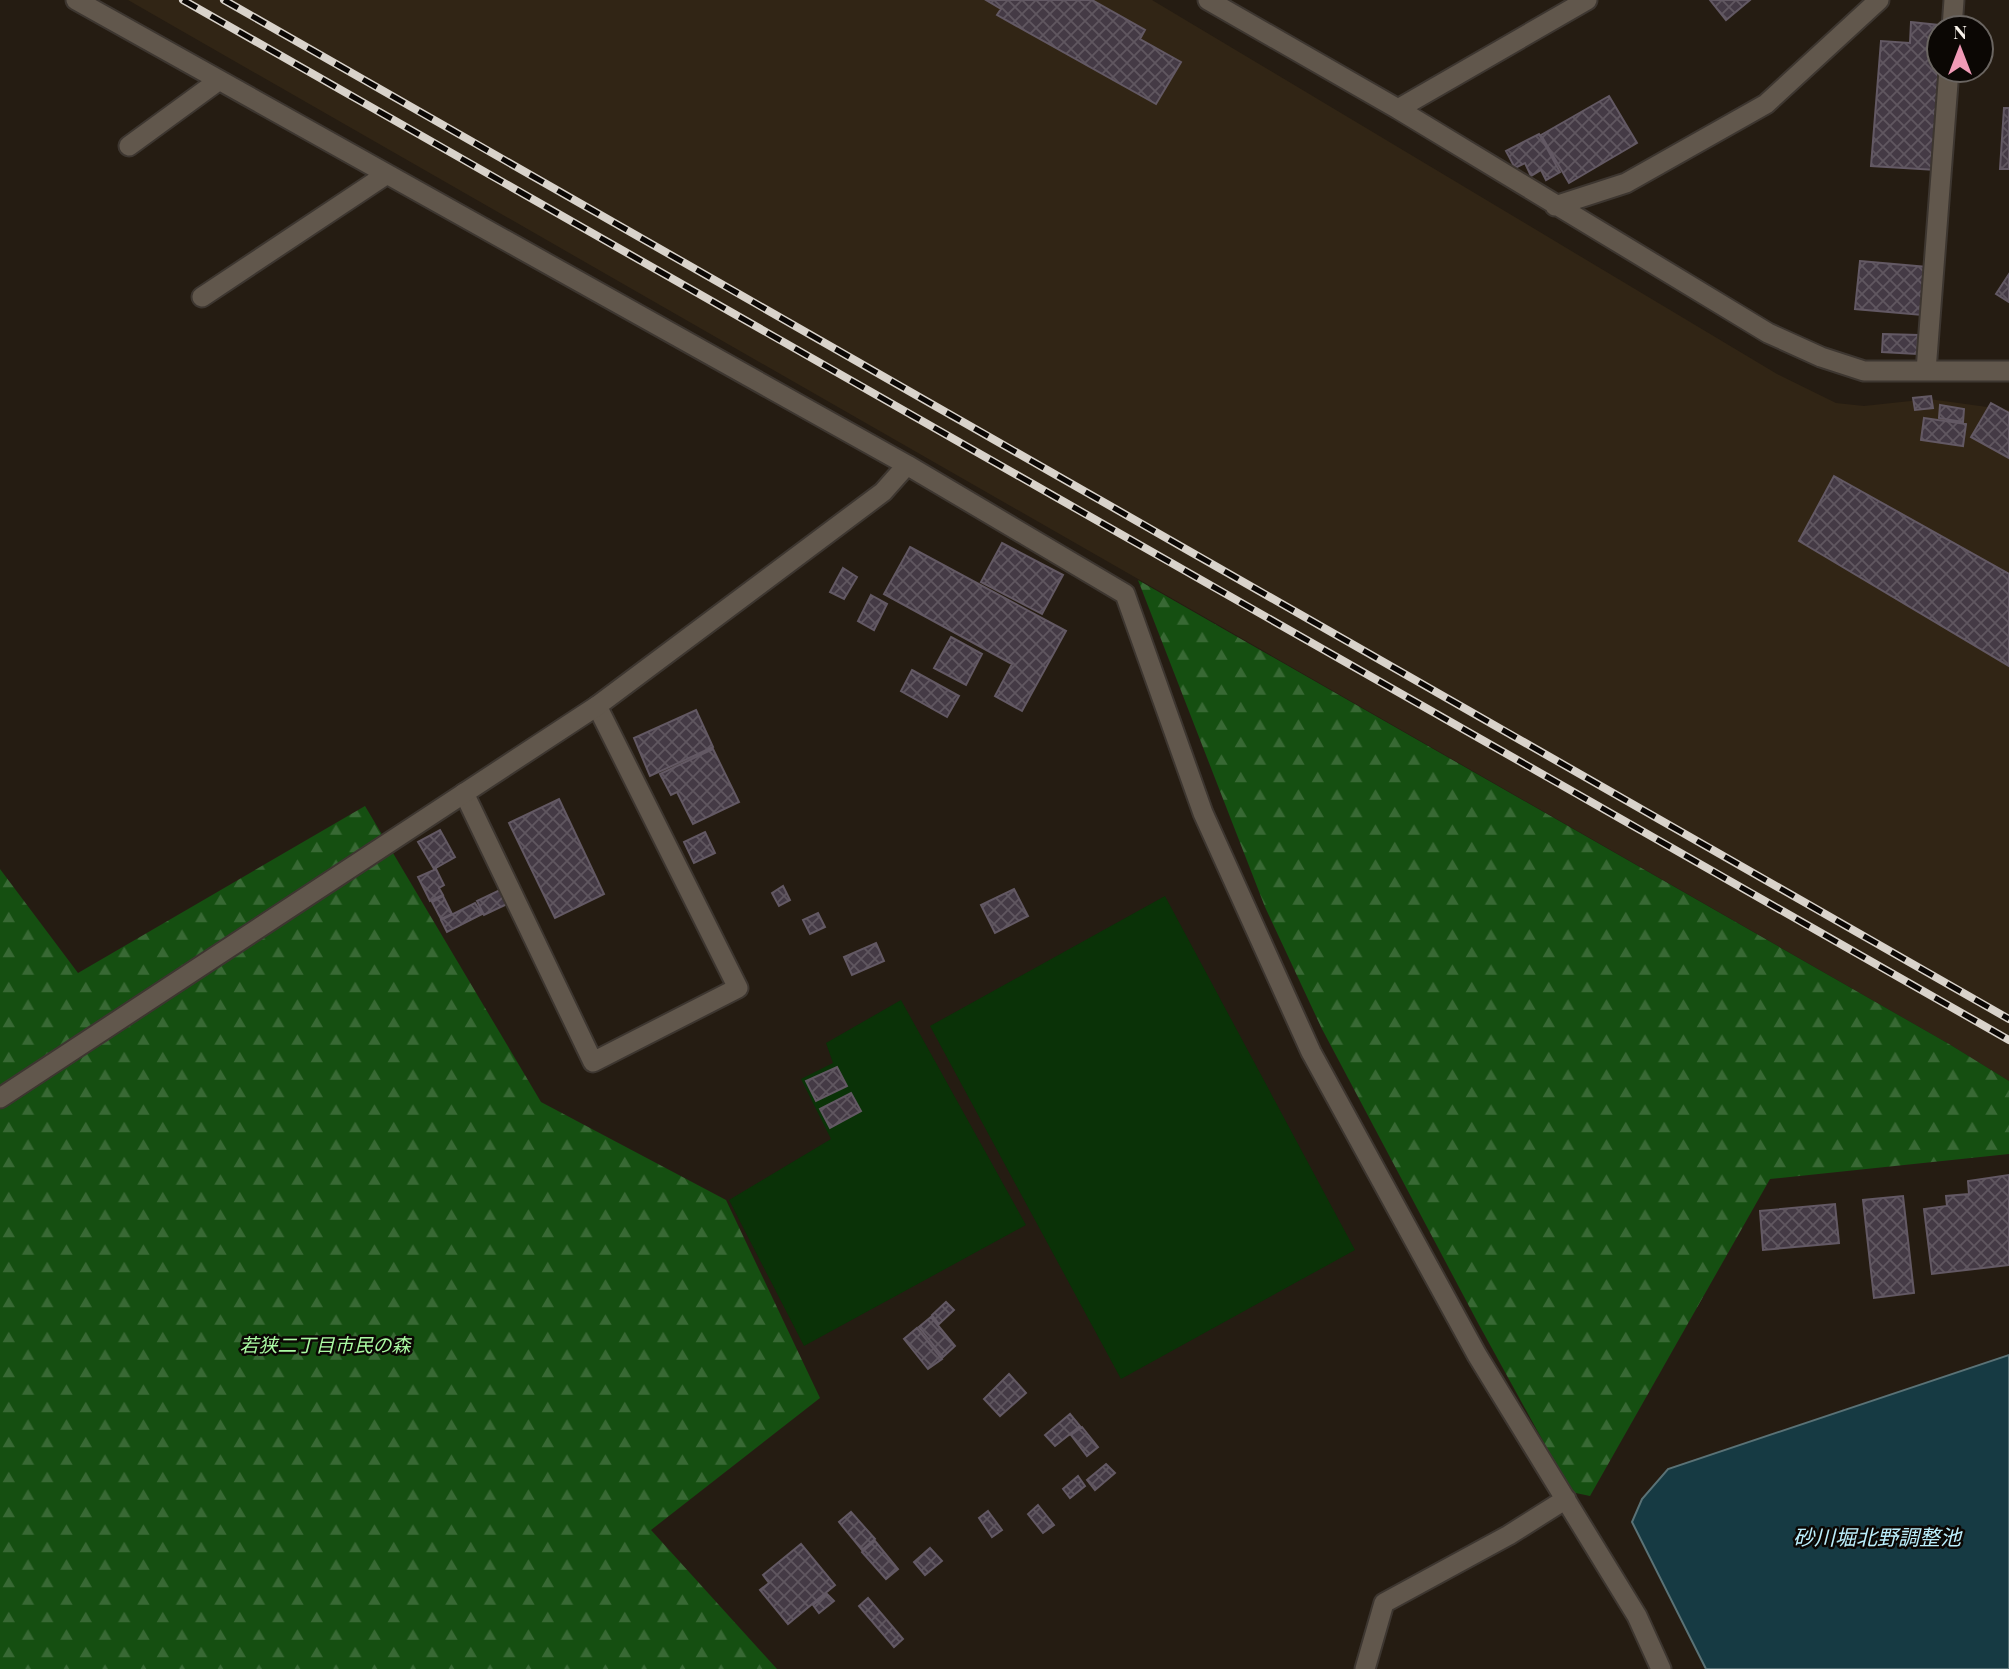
<svg xmlns="http://www.w3.org/2000/svg" width="2009" height="1669" font-family="'Playfair Display','Noto Sans JP',serif">
	<style>
		.built { fill: #312515 }
		.green { fill: #0a3207 }
		.forest { fill: url(#forest-firs) }
		.water { fill: #163a43; stroke: #5a7276; stroke-width: 2 }
		.building { fill: url(#building-cross-hatch); stroke: #635964; stroke-width: 2 }
		.lines { fill: none; stroke-linecap: round; stroke-linejoin: round }
		.service-casing { stroke: #3d3630; stroke-width: 23 }
		.minor-casing { stroke: #3d3630; stroke-width: 23 }
		.service { stroke: #61574c; stroke-width: 19 }
		.minor { stroke: #61574c; stroke-width: 19 }
		.rail-casing { stroke: #d9d3cb; stroke-width: 8 }
		.rail { stroke: #0b0704; stroke-width: 5; stroke-dasharray: 16; stroke-linecap: butt }
		.labels { text-anchor: middle; stroke-width: 5; stroke-linejoin: round; paint-order: stroke }
		.park-label { font-size: 19px; font-style: italic; fill: #abfba3; stroke: #0b0704 }
		.water-label { font-size: 21px; font-style: italic; fill: #bbeefc; stroke: #0b0704 }
	</style>
	<defs>
		<pattern id="forest-firs" width="22" height="20" patternUnits="userSpaceOnUse" patternTransform="scale(1.75)"><rect width="22" height="20" fill="#154f11"/><path d="M5 1l3.5 6h-7zM16 11l3.5 6h-7z" fill="#386934"/></pattern>
		<pattern id="building-cross-hatch" width="8" height="8" patternUnits="userSpaceOnUse" patternTransform="scale(1.75)"><rect width="8" height="8" fill="#443a45"/><path d="M0 0l8 8M0 8l8-8" fill="none" stroke="#605760"/></pattern>
	</defs>
	<rect width="100%" height="100%" fill="#251c12"/>
	<!-- built -->
	<path class="built" d="M128,0H1152L1777,374L1836,403L1864,406L1929,399L2009,410V1081L1949,1044Z"/>
	<!-- green -->
	<path class="green" d="M1165,896L1355,1250L1121,1379L930,1026Z
		M901,1000L1026,1225L804,1346L729,1200L831,1139L801,1079L833,1063L826,1043Z"/>
	<!-- forest -->
	<path class="forest" d="M1138,580L1949,1044L2009,1081V1154L1770,1179L1590,1496L1571,1492L1478,1323L1322,1029L1265,907Z
		M365,806L541,1102L726,1200L820,1398L651,1530L777,1669H0V869L78,973Z"/>
	<!-- water -->
	<path class="water" d="M2009,1355V1669H1706L1632,1522L1642,1499L1668,1469Z"/>
	<!-- building -->
	<path class="building" d="M986,0H1092L1145,30L1140,39L1181,62L1156,104L997,15L1001,9Z
		M1710,0H1750L1726,20Z
		M1911,22L1948,26V28H1939V70H1945L1936,170L1871,166L1881,41L1910,43Z
		M1609,96L1637,143L1569,183L1541,135Z
		M2004,108H2009V169H2000Z
		M1539,134L1560,172L1546,180L1541,170L1531,176L1525,163L1515,168L1506,151Z
		M1860,261L1927,267L1922,315L1855,309Z
		M2009,274V302L1996,294Z
		M1883,334L1918,335L1917,354L1882,352Z
		M1931,396L1933,408L1915,410L1913,398Z
		M1991,403L2009,413V458L1971,437Z
		M1940,405L1964,409L1963,422L1939,418Z
		M1924,418L1966,424L1963,446L1921,440Z
		M1834,476L2009,574V666L1799,541Z
		M1002,543L1063,575L1042,614L981,582Z
		M910,547L1066,631L1022,711L995,696L1012,664L884,594Z
		M843,568L857,577L844,599L830,592Z
		M871,595L887,604L874,630L858,621Z
		M951,637L982,654L966,685L934,668Z
		M912,670L959,696L947,717L901,691Z
		M696,710L713,747L650,776L634,738Z
		M713,749L739,802L693,824L677,792L671,795L660,774Z
		M559,799L604,894L555,918L509,823Z
		M440,830L455,857L434,869L418,842Z
		M705,832L715,853L694,863L684,842Z
		M436,869L444,885L439,888L443,895L430,901L418,877Z
		M783,886L790,900L779,906L772,893Z
		M502,889L509,903L484,915L477,901Z
		M1014,889L1028,916L995,933L981,905Z
		M443,896L452,914L441,919L432,902Z
		M475,903L482,914L447,932L441,920Z
		M818,913L825,927L810,934L803,920Z
		M876,943L884,961L852,975L844,957Z
		M837,1067L847,1086L816,1101L806,1081Z
		M851,1093L861,1111L830,1128L820,1109Z
		M2009,1175V1265L1932,1274L1924,1209L1947,1206L1946,1196L1969,1194L1968,1181Z
		M1903,1196L1914,1293L1874,1298L1863,1200Z
		M1835,1204L1839,1243L1763,1250L1760,1211Z
		M946,1302L954,1310L939,1324L932,1315Z
		M931,1317L955,1346L943,1357L919,1327Z
		M917,1328L942,1359L928,1369L904,1339Z
		M1009,1374L1026,1393L1000,1416L984,1399Z
		M1070,1414L1080,1426L1055,1446L1045,1435Z
		M1082,1427L1098,1447L1087,1456L1071,1435Z
		M1106,1464L1115,1473L1095,1490L1087,1480Z
		M1078,1476L1085,1486L1070,1498L1063,1489Z
		M1038,1505L1054,1525L1043,1533L1028,1514Z
		M988,1511L1002,1530L992,1537L979,1518Z
		M851,1512L875,1539L862,1550L839,1522Z
		M875,1541L898,1569L886,1579L862,1552Z
		M801,1544L835,1585L788,1624L760,1590L769,1583L763,1575Z
		M930,1548L942,1561L925,1575L914,1562Z
		M827,1594L834,1601L819,1613L813,1605Z
		M868,1598L903,1639L894,1647L859,1606Z"/>
	<g class="lines">
		<!-- service casing -->
		<g class="service-casing">
			<path id="service" d="M464,793L593,1062L738,988L597,706"/>
		</g>
		<!-- minor casing -->
		<g class="minor-casing">
			<path id="minor" d="M76,0L907,465L1125,594L1203,813L1311,1052L1477,1355L1637,1616L1661,1669
				M1208,0L1398,109L1768,333L1821,357L1864,371H2009
				M1952,28L1954,0
				M1398,109L1587,0
				M129,146L218,81
				M1555,206L1626,183L1766,104L1879,0
				M202,297L387,174
				M1926,371L1949,70
				M0,1098L597,706L883,492L907,465
				M1365,1669L1384,1603L1509,1535L1566,1499"/>
		</g>
		<!-- service -->
		<use href="#service" class="service"/>
		<!-- minor -->
		<use href="#minor" class="minor"/>
		<!-- rail casing -->
		<g class="rail-casing">
			<path id="rail" d="M183,0L2009,1040
				M224,0L2009,1019"/>
		</g>
		<!-- rail -->
		<use href="#rail" class="rail"/>
	</g>
	<g class="labels">
		<!-- park labels -->
		<g class="park-label">
			<text x="325" y="1352">若狭二丁目市民の森</text>
		</g>
		<!-- water labels -->
		<g class="water-label">
			<text x="1877" y="1545">砂川堀北野調整池</text>
		</g>
	</g>
	<!-- north arrow -->
	<g transform="translate(1960 49)"><circle r="33" fill="#0b0704" stroke="#6a6561" stroke-width="2"/>
	<path d="M0-5L12 26L0 18L-12 26Z" fill="#f09ab6"/>
	<text y="-10" font-size="19" font-weight="bold" text-anchor="middle" fill="#f9f3ec">N</text>
	</g>
</svg>
